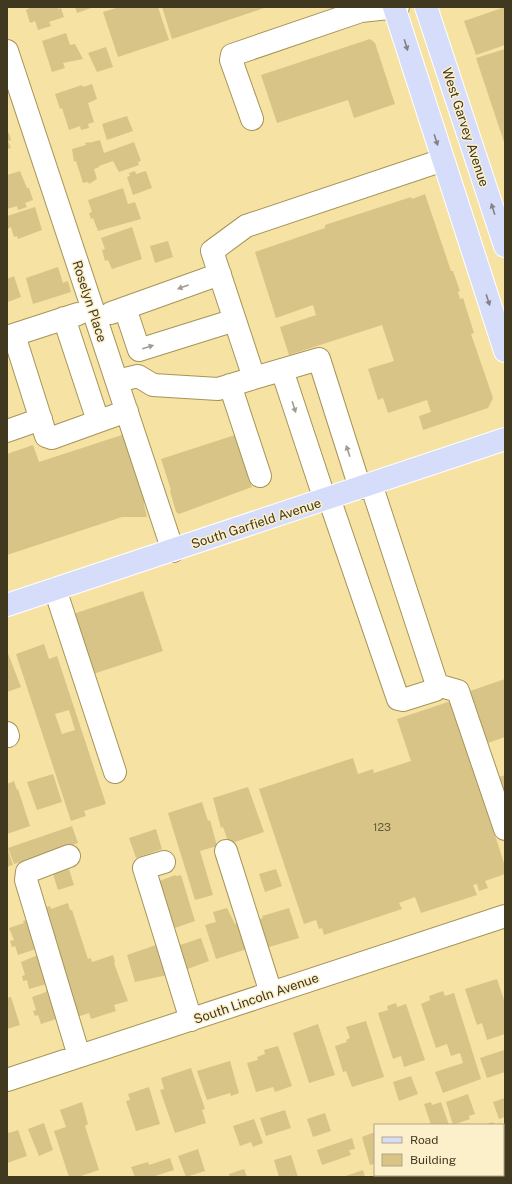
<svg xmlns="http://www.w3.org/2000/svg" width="512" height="1184" font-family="'Public Sans',sans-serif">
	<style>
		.building { fill: #d7c486; fill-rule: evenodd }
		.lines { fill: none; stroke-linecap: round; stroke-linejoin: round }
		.minor-casing { stroke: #a69458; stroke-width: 24 }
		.major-casing { stroke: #fff; stroke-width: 24 }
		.minor { stroke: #fff; stroke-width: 22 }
		.major { stroke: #d6ddfa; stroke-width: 22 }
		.oneway { fill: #848282 }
		.oneway2 { fill: #a09c8f }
		.labels { text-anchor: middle; stroke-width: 3; stroke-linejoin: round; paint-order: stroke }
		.number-label { font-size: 11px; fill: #665b39 }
		.street-label { font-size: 13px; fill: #40381f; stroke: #fcf0cb }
	</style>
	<rect width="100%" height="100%" fill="#f6e3a4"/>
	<!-- building -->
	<path class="building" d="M31,7H58V9L61,8L64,17L49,22L51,26L38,30L35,21L30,23L26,10Z
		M75,7H94L77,13Z
		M119,7H158L169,40L118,57L103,12Z
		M162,7H267L172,39Z
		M505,7V45L476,55L464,21Z
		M66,33L70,45L75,44L83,59L63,63L65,68L52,72L42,41Z
		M370,39L375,43L395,104L354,118L348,100L277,123L261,75Z
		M106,47L113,67L97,72L88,53Z
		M505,49V145L476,58Z
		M92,84L97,99L88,103L94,122L88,124L89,128L81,130L80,126L69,130L62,108L60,109L55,94L82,85L83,87Z
		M127,116L133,131L107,140L102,124Z
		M9,133L11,140L8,141L11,148L7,149V134Z
		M100,140L104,153L134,142L141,161L138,162L139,165L119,172L113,161L99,166V167L94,169L97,179L89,184L88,182L83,183L76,161L74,162L72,149L86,145L85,143L89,142V143Z
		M20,171L27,188H29L33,200L25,203L27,207L18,210L17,206L7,209V175Z
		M135,171L136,174L146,171L152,188L133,195L127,177L130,176L129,173Z
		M123,188L128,204L135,202L141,219L98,231L93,218L91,219L89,213L92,212L88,200Z
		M425,194L451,271H453L460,291L458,292L460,299L463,298L474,333L471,334L493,398L488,408L423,430L419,416L431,412L427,400L388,413L383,398L378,400L368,369L394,361L382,325L289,355L280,327L316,315L313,305L276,318L255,252L325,228V225L411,197L412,199Z
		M35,207L42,230L18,239L17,236L14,237L11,227L7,229V216Z
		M132,227L142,259L112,269L108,260L105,261L102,250L105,249L101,238Z
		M168,241L173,257L155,263L150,246Z
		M58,267L63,283L68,281L71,292L33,304L26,278Z
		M14,276L21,297L8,302L7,279Z
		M125,434L146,497L144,504L147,517H122L7,555V454L33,445L39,462Z
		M235,435L252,487L179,514L176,512L170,491L171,490L161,459Z
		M143,591L163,651L90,675L70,615Z
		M44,644L49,659L57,656L106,804L84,811L86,816L71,821L16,654ZM69,710L75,730L62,734L55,714Z
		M7,651L21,687L7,692Z
		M505,679V737L488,743L470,691Z
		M451,701L505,866V874L485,881L488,888L479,891L477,884L473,885L477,895L421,913L415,897L399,903L402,909L324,935L322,928L319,929L316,920L304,924L259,789L353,758L358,774L373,769L374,773L411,761L397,719Z
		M53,774L62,802L37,810L27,782Z
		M505,775V793L499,777Z
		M14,781L17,790L18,789L30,826L7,834V784Z
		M248,787L264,832L229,844L223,827L221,828L213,798Z
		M202,802L208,821L210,820L217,846L200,851L213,895L195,900L168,813Z
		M72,826L78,843L14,864L8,848Z
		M156,829L162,849L136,858L129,838Z
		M7,847L13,865L7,867Z
		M69,869L74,885L58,890L53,874Z
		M276,869L282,886L265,892L259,874Z
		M175,875L176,876L181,875L195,921L172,929L157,882Z
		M68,903L70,910H72L88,959L91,958L92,962L113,955L115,962L114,963L128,1001L114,1005L116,1011L91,1019L89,1013L74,1018L39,909L50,906L51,909Z
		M227,908L235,924L239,922L250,948L216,959L205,925L216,922L213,912Z
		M289,908L299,938L266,948L258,920L263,918L262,916Z
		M27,920L39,948L18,955L15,946L12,947L10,941L14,940L9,928L24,923L23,921Z
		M201,938L209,961L185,970L177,946Z
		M156,945L167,975L135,982L127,955Z
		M38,955L50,983L29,989L27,980L23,981L22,976L25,975L21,962Z
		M497,979L505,1003V1034L487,1040L482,1023L477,1025L465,989Z
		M50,989L62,1017L41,1024L38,1015L35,1016L33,1011L36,1010L32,997L46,992V990Z
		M443,991L445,996L454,993L481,1079L443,1093L435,1072L463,1063L460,1053L451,1056L447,1044L436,1048L421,1004L430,1000L429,996Z
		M11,997L20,1025L7,1029V998Z
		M396,1003L397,1007L406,1004L425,1060L404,1067L401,1056L393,1059L378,1013L388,1010L387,1006Z
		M366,1021L384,1077L352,1087L346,1071L343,1072L335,1046L347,1042L346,1040L350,1038L346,1027Z
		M318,1024L335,1075L309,1083L293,1033Z
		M278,1046L292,1086L275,1092L273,1087L256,1092L247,1063L258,1060L257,1057L265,1054L264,1050Z
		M504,1050L505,1072L487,1078L480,1058Z
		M230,1061L239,1093L231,1096L230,1093L207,1100L197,1071Z
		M191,1068L205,1109L202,1110L206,1123L175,1133L160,1090L164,1089L161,1078Z
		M411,1076L418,1094L399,1101L393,1082Z
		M149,1087L160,1124L136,1131L126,1101L130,1100L128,1094Z
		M468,1094L475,1114L469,1116L470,1119L453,1125L446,1102Z
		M505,1098V1117L499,1119L493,1102Z
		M82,1102L88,1124L85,1126L99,1170L78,1177H69L54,1131L66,1127L60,1110Z
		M431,1102L432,1105L441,1102L449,1125H431L424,1104Z
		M285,1110L291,1128L266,1136L260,1118Z
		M325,1113L331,1131L313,1137L307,1119Z
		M254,1119L263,1143L253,1147L251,1142L240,1146L233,1126Z
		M493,1122L494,1125H484Z
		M44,1123L53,1150L39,1156L28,1129Z
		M7,1129L9,1133L18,1130L27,1156L7,1163Z
		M375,1132V1164L370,1165L362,1137Z
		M352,1138L355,1149L349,1150L351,1155L322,1165L317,1150Z
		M198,1149L205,1171L186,1177L178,1156Z
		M503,1151L505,1156V1173H503Z
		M291,1155L298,1177H279L274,1160Z
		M170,1158L174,1170L152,1177H135L131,1167L148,1162L149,1165Z
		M244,1169L247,1177H230L229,1174Z
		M363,1170L365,1177H343Z
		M389,1175H417V1177H389Z
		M426,1175H448L449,1177H426Z
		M476,1175H498L476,1177Z"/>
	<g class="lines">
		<!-- minor casing -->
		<g class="minor-casing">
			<path id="minor" d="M7,51L173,551
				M252,119L231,60L232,55L361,11L398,7
				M125,308L139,350L235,320
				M111,313L220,274
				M64,318L98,421
				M14,335L46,436L52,438L127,411
				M7,337L78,314
				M282,370L325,500
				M117,381L138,376L153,385L218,389L254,378
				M230,385L260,476
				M7,431L41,419
				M360,488L319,359L254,378L212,251L246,226L443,160
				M329,498L398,699L403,700L435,690L437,685L371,484
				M55,589L115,772
				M437,685L458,691L505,829
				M7,733L8,736
				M226,851L271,993
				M69,856L27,872L26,880L79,1056
				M164,862L144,868L191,1020
				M7,1080L505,916"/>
		</g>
		<!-- major casing -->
		<g class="major-casing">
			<path id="major" d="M394,7L505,351
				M426,7L505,246
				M7,605L505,439"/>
		</g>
		<!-- minor -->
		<use href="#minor" class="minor"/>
		<!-- major -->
		<use href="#major" class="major"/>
	</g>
	<!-- one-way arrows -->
	<defs><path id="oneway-solid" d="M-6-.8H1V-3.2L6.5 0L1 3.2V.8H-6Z"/></defs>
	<g class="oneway">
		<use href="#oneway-solid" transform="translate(406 45) rotate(73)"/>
		<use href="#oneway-solid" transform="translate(436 140) rotate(72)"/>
		<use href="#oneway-solid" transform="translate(493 209) rotate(-108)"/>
		<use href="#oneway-solid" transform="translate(488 300) rotate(72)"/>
	</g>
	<g class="oneway2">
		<use href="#oneway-solid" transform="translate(183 287) rotate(160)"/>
		<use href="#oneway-solid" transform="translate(148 347) rotate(-17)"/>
		<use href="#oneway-solid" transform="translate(294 407) rotate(72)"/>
		<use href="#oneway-solid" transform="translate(348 451) rotate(-108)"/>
	</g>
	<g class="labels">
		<!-- number labels -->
		<g class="number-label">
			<text x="382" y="831">123</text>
		</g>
		<!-- street labels -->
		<g class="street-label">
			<text transform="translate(466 127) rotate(72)" y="5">West Garvey Avenue</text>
			<text transform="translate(90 301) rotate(72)" y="5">Roselyn Place</text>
			<text transform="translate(256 523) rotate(-18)" y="5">South Garfield Avenue</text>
			<text transform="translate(256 998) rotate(-19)" y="5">South Lincoln Avenue</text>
		</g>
	</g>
	<!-- border -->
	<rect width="512" height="1184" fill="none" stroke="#40381f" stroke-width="16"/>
	<!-- legend -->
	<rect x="374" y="1124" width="130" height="52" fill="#fcf0cb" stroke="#b1a686"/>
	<rect x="382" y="1137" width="20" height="6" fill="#d6ddfa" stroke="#b1a686"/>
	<text x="410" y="1144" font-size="12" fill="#40381f">Road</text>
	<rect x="382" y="1154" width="20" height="12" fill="#d7c486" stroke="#b1a686"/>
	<text x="410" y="1164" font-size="12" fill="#40381f">Building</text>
</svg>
